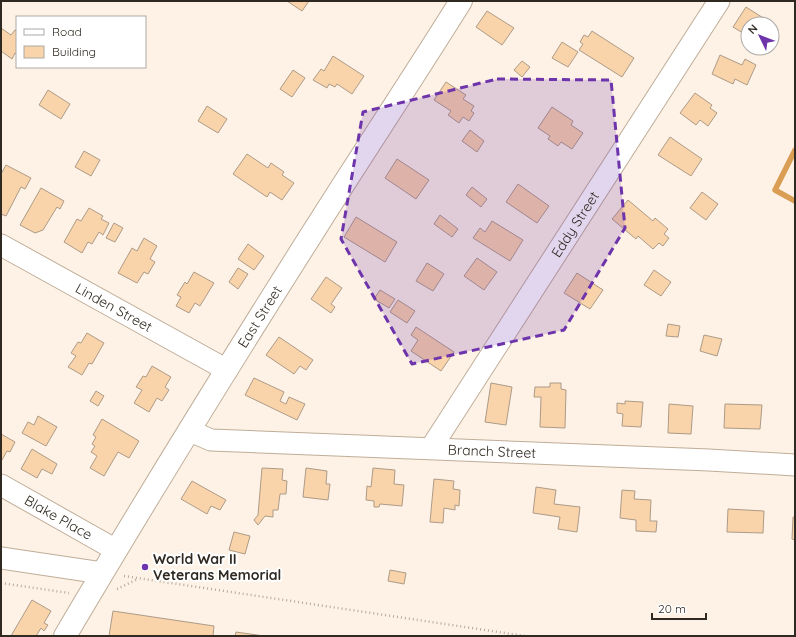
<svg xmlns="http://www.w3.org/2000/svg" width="796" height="637" font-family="Quicksand,sans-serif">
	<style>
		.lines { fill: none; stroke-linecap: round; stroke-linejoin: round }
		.stream { stroke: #da9d54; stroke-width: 5.5 }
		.building { fill: #f9d3a9; stroke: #ad9b88 }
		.minor-casing { stroke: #bfad99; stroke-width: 23 }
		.secondary-casing { stroke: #bfad99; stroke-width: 24 }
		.path { stroke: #b3aa9f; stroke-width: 2.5; stroke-dasharray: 1 3; stroke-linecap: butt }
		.minor { stroke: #fff; stroke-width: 21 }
		.secondary { stroke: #fff; stroke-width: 22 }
		.marked { fill: #6d34ab; fill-opacity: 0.2; stroke: #6d34ab; stroke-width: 3; stroke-dasharray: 8 5; stroke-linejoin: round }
		.poi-dot { fill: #6d34ab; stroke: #fff; stroke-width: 1.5 }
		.labels { text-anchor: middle; stroke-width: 4; stroke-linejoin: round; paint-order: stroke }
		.street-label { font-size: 14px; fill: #302921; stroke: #fff }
		.poi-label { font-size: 14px; font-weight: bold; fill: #302921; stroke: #fff; text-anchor: start }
	</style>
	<rect width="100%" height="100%" fill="#fdf2e5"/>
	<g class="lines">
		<!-- stream -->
		<path class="stream" d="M795,150L775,190L795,201"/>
	</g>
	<!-- building -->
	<path class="building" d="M287,1H309L302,11Z
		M746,7L768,21L766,24H748V36L733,27Z
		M487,11L514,28L502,45L476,27Z
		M1,28L11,35L15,30L17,31V55L15,53L12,59L1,51Z
		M592,31L634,58L622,77L579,50L583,44L580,42L584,35L588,37Z
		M562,42L578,52L568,67L552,58Z
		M720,55L742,65L745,59L756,65L747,85L735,79L733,84L712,74Z
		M333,56L364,76L352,94L337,84L335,87L329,84L327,88L313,80L321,69L324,71Z
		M522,61L530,67L522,77L514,70Z
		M293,70L305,78L292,97L280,89Z
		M446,82L466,95L463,99L474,106L471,111L474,113L469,121L463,117L459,123L448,115L451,111L434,100Z
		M48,90L70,104L61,119L39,105Z
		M695,93L712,105L710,108L717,113L708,126L700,120L696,125L680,113Z
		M207,106L227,119L218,133L198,121Z
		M552,107L573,121L571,125L583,133L572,149L561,142L558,146L548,139L550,136L538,128Z
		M470,130L484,141L477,152L462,141Z
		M670,137L702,159L691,176L658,155Z
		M84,151L100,160L91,176L75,167Z
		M247,154L268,168L271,163L284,172L282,175L294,183L282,200L270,192L267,197L233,174Z
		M397,159L429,180L416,199L385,178Z
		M6,165L31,178L25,189L21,187L6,216L1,214V174Z
		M518,184L549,206L537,223L506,202Z
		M472,187L487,199L481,207L466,195Z
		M41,188L64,201L60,209L57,207L43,230L35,233L20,225Z
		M702,192L718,204L706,220L690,208Z
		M628,200L653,221L655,218L668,229L664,234L669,238L663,246L659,243L653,249L638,236L636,239L612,219Z
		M89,208L103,216L101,219L109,223L103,235L99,232L92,244L88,242L82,253L64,242L77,219L81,221Z
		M440,215L458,229L452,237L434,224Z
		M356,217L397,242L385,262L344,237Z
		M492,221L523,240L510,261L473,238L480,228L485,232Z
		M114,223L123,228L115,242L106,238Z
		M144,238L157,246L150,259L155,262L148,274L144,272L137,283L118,273L132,248L137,251Z
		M248,244L264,256L254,270L238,259Z
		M477,258L497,272L484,290L464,276Z
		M427,263L444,274L433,291L416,281Z
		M238,268L248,274L238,289L229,282Z
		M654,270L671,282L661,296L644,285Z
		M194,272L214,283L200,306L195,303L189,313L176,306L181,297L177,295L185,282L187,284Z
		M577,273L603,290L590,309L564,293Z
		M326,277L342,288L331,304L335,307L331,313L311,299Z
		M380,290L395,299L389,308L374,299Z
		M398,300L415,311L407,323L390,312Z
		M668,324L680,326L678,337L666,336Z
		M416,327L454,352L441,371L411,351L418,340L411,335Z
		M87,333L104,343L92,364L89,363L82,375L68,367L76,356L71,353L78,342L81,343Z
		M704,335L722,339L717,356L700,351Z
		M279,337L313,360L306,370L300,366L294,374L266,355Z
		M152,366L171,377L165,387L169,390L162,401L157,398L149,412L134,403L142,390L136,387L143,376L146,377Z
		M254,378L284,392L280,401L286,404L289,397L305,404L297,420L245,395Z
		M491,383L512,387L506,425L485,422Z
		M550,383H561V389L566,390L565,428L540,427L541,397H534L535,387H550Z
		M96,391L104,396L98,406L90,401Z
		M625,401L643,402L641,427L622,426L623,414L617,413V403L625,404Z
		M669,404L693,406L691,434L668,433Z
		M725,404L762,405L760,429L724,428Z
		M38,416L57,427L46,446L22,433L28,422L34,425Z
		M102,419L139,441L129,458L118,452L104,476L90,468L97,456L91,452L95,446L92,444L96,437L93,435Z
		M1,434L15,442L10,452L7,451L2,460L1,459Z
		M32,449L57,464L52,474L42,469L37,478L21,469Z
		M262,468L283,469L282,480L287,481L286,494H280L278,510H273V517L265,516L258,525L254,520L258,515Z
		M306,468L327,471L326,484H330L328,500L303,497Z
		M373,468L395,470L394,484L404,485L402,506L380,504L379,507H374V501L366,500L367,486L371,487Z
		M434,479L454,481L453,489L460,490L459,506L455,505V510L444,508L443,523L430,522Z
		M192,481L226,500L220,510L211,506L207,514L181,499Z
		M536,487L556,490L554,504L580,507L577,532L558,529L560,517L533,513Z
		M622,490L635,491L634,499L651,500L650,521H657L656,532L636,531V520L620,518Z
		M728,509L764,511L763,533L727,532Z
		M793,517H795V540L792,539Z
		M234,532L250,536L245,554L229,550Z
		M390,570L406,573L404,584L388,581Z
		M32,600L51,611L44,623L48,625L44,631L41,628L36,636H11Z
		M113,611L214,626L213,636H109Z
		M236,632L264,636H235Z"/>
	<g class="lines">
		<!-- minor casing -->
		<g class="minor-casing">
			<g id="minor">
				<path id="s1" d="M1,245L227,370"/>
				<path id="s2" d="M190,431L211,440L709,460L795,465"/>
				<path id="s3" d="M431,448L719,1"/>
				<path id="s4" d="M1,485L116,550"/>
				<path d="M1,558L102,573"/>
			</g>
		</g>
		<!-- secondary casing -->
		<g class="secondary-casing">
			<g id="secondary">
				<path id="s5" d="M65,636C146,499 230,363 315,229C363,153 413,78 461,1"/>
			</g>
		</g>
		<!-- path -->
		<path class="path" d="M124,576L525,636
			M1,583L69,593
			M117,589L138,579"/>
		<!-- minor -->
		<use href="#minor" class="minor"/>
		<!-- secondary -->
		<use href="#secondary" class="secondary"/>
	</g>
	<!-- marked area -->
	<path class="marked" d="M497,79L611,80L625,228L564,330L412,364L341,239L363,112Z"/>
	<!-- markers -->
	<circle class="poi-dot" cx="145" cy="567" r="4"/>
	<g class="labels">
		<!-- street labels -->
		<g class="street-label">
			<text dy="5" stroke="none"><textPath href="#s3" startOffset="266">Eddy Street</textPath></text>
			<text dy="5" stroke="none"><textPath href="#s1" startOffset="129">Linden Street</textPath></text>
			<text dy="5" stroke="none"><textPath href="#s5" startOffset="374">East Street</textPath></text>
			<text dy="5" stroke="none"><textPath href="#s2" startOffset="304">Branch Street</textPath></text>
			<text dy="5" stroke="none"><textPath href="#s4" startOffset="66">Blake Place</textPath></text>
		</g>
		<!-- poi labels -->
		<g class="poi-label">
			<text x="153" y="564">World War II<tspan x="153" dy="16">Veterans Memorial</tspan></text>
		</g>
	</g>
	<!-- border -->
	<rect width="796" height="637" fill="none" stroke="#302921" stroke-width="4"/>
	<!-- legend -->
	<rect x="16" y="16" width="130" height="52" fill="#ffffff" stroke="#aca9a6"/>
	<rect x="24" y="29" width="20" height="6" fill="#ffffff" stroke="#aca9a6"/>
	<text x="52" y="36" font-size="12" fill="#302921">Road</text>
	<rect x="24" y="46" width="20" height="12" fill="#f9d3a9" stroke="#aca9a6"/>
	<text x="52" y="56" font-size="12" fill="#302921">Building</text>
	<!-- north arrow -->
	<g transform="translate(760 36) rotate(313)"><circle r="19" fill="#ffffff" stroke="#aca9a6"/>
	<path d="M0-3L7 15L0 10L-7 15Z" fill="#6d34ab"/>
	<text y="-6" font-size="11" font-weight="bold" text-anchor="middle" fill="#302921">N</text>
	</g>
	<!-- scale -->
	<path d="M652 613v6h54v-6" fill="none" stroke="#302921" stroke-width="2"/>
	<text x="658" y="613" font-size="12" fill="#302921" stroke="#ffffff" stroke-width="3" paint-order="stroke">20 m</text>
</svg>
